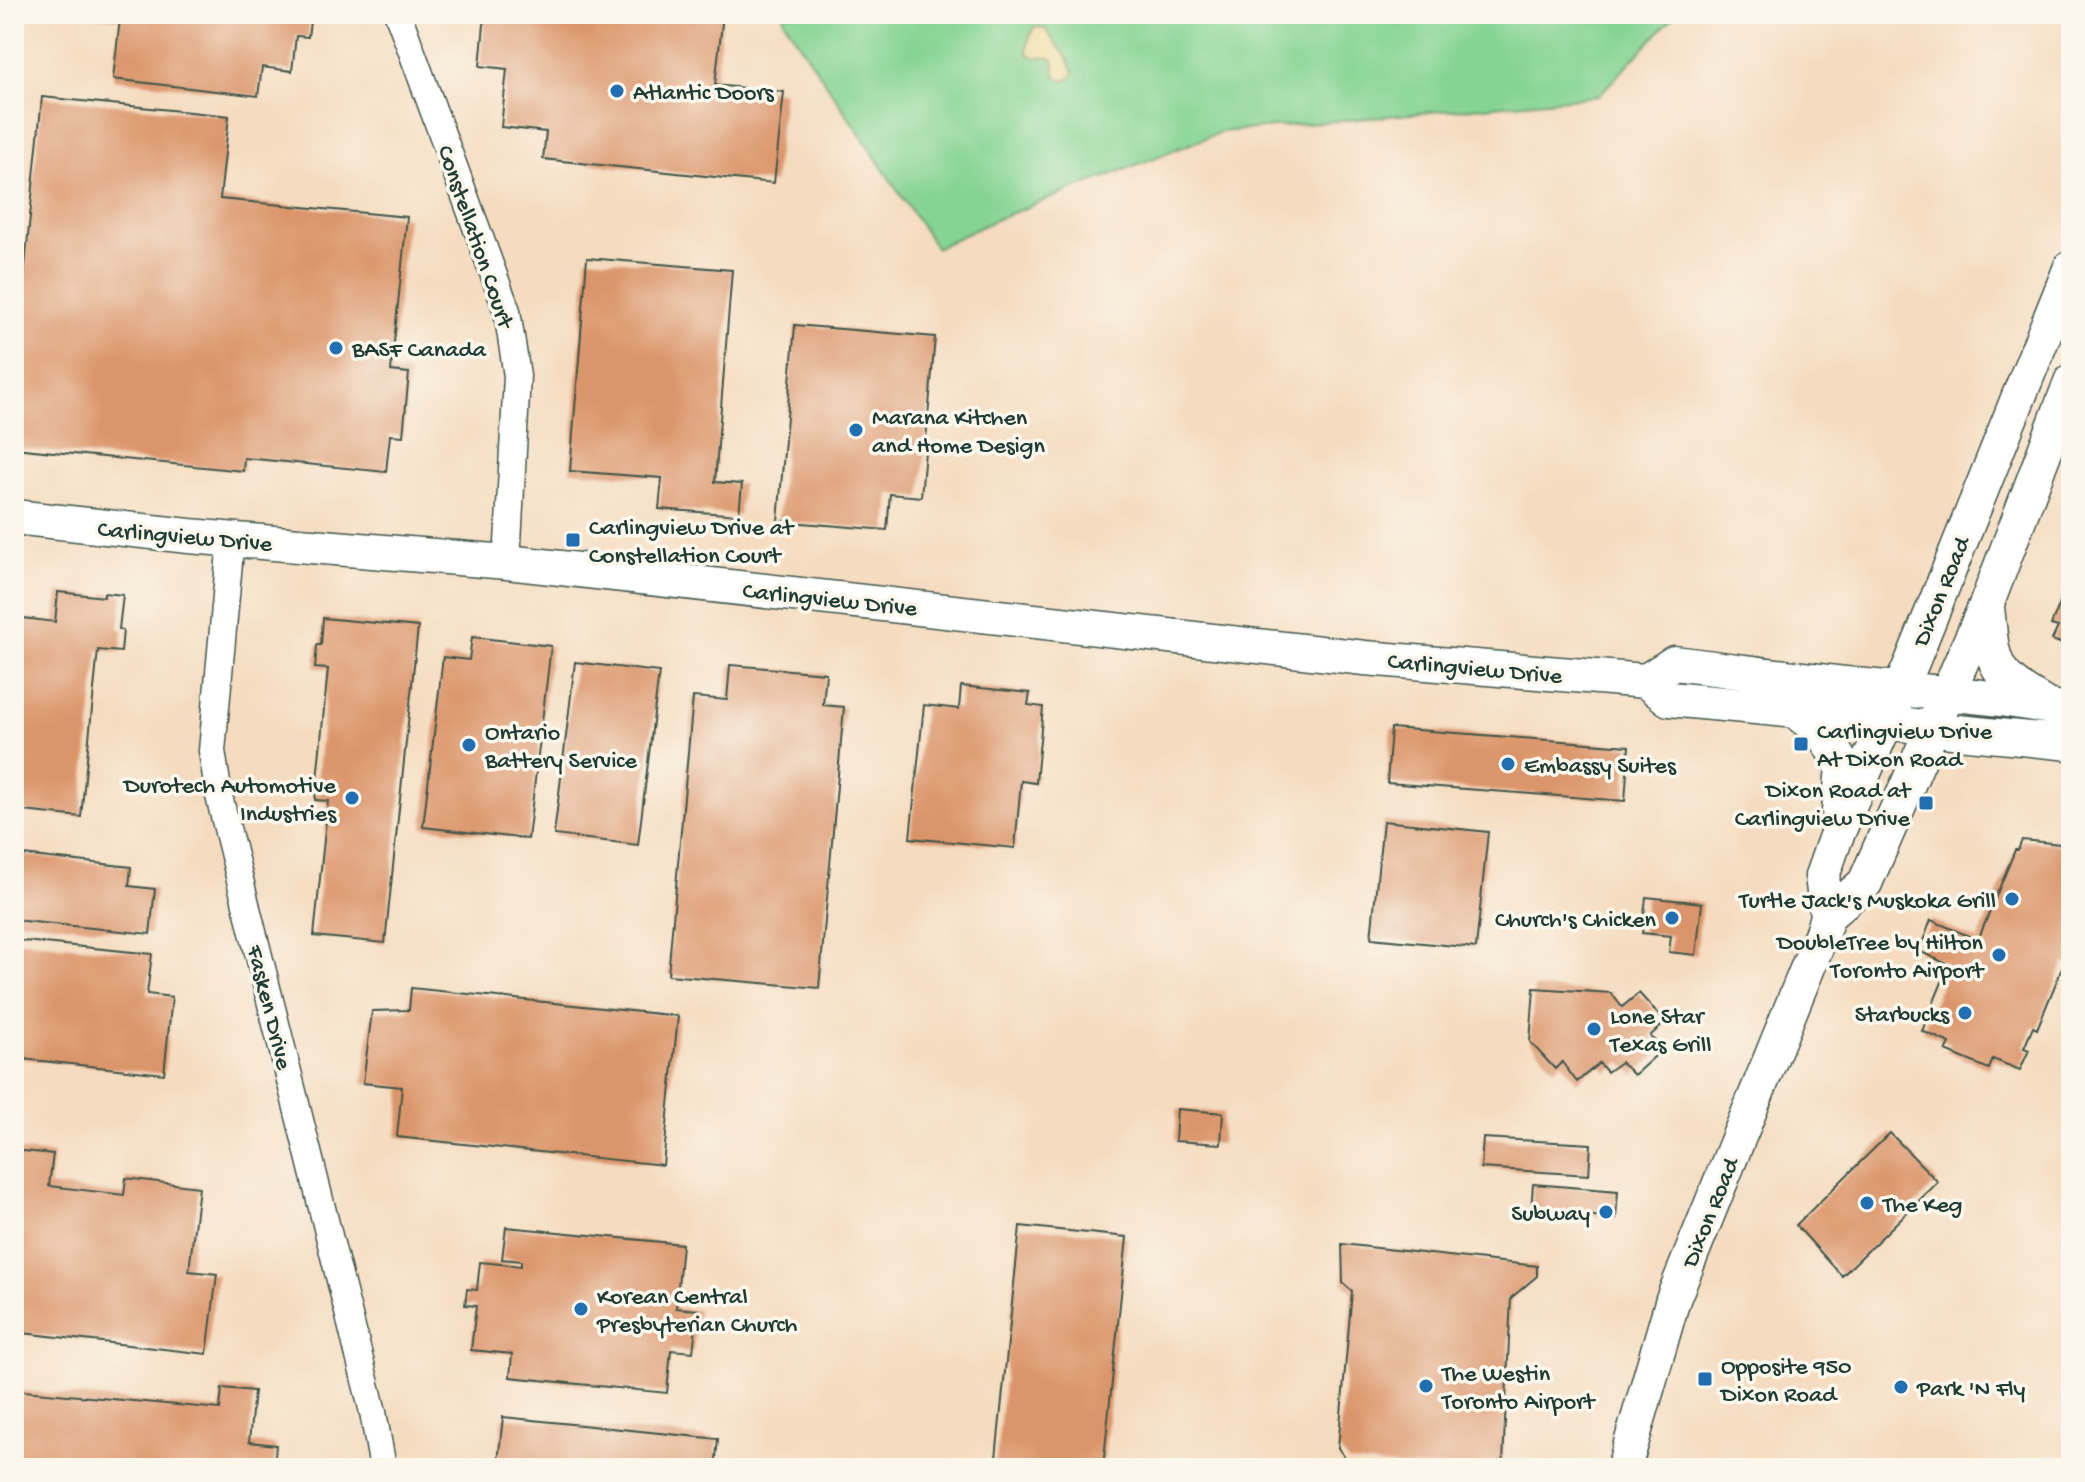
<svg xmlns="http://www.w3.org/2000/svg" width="2085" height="1482" font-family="'Gochi Hand',sans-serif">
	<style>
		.green { fill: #85d493; stroke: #528864; stroke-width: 2 }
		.sand { fill: #eeda9e; stroke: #868c69; stroke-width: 2 }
		.building { fill: #db956b }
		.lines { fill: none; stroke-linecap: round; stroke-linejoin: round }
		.minor-casing { stroke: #3f5549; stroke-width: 29 }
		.major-casing { stroke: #3f5549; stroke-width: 37 }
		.minor { stroke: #fff; stroke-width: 26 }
		.major { stroke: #fff; stroke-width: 34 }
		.poi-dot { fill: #1f6fb2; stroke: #fbf7ec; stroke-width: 3 }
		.labels { text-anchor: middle; stroke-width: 7; stroke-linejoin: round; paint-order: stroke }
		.poi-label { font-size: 24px; fill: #1f3d34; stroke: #fbf7ec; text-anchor: start }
		.street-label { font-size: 24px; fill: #1f3d34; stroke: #fbf7ec }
	</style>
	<rect width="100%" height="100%" fill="#fbf7ec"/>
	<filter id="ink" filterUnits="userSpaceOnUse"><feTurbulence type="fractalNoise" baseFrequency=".0125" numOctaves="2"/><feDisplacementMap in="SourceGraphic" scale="16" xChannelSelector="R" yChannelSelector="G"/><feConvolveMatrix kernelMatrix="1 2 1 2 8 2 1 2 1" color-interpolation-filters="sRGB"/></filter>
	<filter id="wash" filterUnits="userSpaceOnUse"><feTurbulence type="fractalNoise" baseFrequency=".006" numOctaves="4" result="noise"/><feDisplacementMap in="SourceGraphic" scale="32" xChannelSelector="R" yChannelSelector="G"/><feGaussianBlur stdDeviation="1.8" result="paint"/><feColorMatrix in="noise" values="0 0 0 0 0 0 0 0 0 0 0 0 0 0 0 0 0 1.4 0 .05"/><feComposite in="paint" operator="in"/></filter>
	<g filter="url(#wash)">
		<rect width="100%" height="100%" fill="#f5dcc0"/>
		<!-- green -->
		<path class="green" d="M783,14H1676L1598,96L1221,132L997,219L936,248L785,22Z"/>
		<!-- sand -->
		<path class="sand" d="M1039,27L1045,29L1068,59L1074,72L1069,79L1063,81L1055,76L1054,62L1050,57L1036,58L1028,54C1026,45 1030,35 1034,28Z"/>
		<g id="blocks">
			<!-- building -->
			<path class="building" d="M93,14H311L308,37L296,36L292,71L262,67L258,96L113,79L120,19L93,16Z
				M485,14H723L715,85L784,92L774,183L543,159L546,132L501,127L507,69L480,66Z
				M42,97L229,116L220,199L407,217L391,371L409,373L403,436L390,435L386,472L244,458L243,471L14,448V376Z
				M587,258L732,270L715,482L742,484L739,515L659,509L662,478L570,471Z
				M795,325L935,337L921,497L890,494L887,530L778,521Z
				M2071,576V647L2052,640L2058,627L2051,625Z
				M58,592L104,597V593L123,595L119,629L123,630L121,652L98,650L81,817L14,810V617L55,622Z
				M323,618L418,627L385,943L314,936L328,801L315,800L328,669L315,668L317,645H321Z
				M472,637L551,646L528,839L423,827L443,657L469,660Z
				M575,662L659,672L638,845L554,835Z
				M730,665L826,673L823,705L844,707L819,988L668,975L693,697L727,700Z
				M961,686L1030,693L1028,705L1043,707L1036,783L1021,781L1015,848L910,838L924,705L959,709Z
				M1391,728L1629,746L1625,801L1387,783Z
				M1383,821L1488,832L1476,948L1371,938Z
				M2022,840L2069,845L2068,859L2071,860V966L2064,963L2037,1029L2033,1027L2024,1048L2029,1050L2020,1070L1993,1059L1989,1069L1946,1051L1950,1043L1922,1031L1949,965L1919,951L1931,920L1978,940L2015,850H2018Z
				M14,854L131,867L129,886L155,889L150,934L14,920Z
				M1646,897L1702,903L1696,955L1669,952L1671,936L1642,933Z
				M14,940L152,954L147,994L172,997L164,1074L14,1058Z
				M411,988L678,1016L663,1165L397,1137L402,1087L363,1083L372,1011L409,1010Z
				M1534,988L1611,993L1622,1007L1639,993L1665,1022L1650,1036L1663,1049L1634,1075L1621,1062L1607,1072L1599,1063L1577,1082L1562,1062L1555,1069L1530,1042Z
				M1177,1109L1223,1113L1221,1144L1175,1141Z
				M1890,1133L1938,1182L1842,1276L1796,1225Z
				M1483,1138L1591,1144L1589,1175L1481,1168Z
				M14,1150L53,1154L49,1186L124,1195L126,1178L199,1187L189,1271L217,1274L207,1354L14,1332Z
				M1533,1184L1618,1191L1616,1218L1531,1211Z
				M1020,1226L1127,1237L1103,1468H995Z
				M506,1227L682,1244L676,1308L698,1310L693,1352L671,1350L667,1393L510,1377L512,1354L471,1350L476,1306L465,1305L467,1289L477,1290L480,1262L521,1266V1261L502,1259Z
				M1342,1244L1537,1266V1276L1511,1298L1503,1462L1498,1468H1414L1348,1462L1338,1448L1352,1291L1343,1283Z
				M222,1388L254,1391L249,1442L276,1445L274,1468H14V1390L220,1409Z
				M503,1417L718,1439L715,1468H493V1462H498Z"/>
		</g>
	</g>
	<g filter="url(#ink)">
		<use href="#blocks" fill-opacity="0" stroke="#3f5549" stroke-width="2"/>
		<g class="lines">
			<!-- minor casing -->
			<g class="minor-casing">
				<path id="minor" d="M398,14L507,311L517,376L507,562
					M231,540L212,751L219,796L373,1412L383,1468"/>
			</g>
			<!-- major casing -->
			<g class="major-casing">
				<path id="major" d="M14,517L189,536L507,562L1365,658L1646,681L1669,699L1830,714L1958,732L2071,743
					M1987,607C1993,664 1991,673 2042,703
					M1646,681L1674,663C1741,671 1808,681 1876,687C1941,693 2007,697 2071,711
					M1795,711L1822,732L1843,766L1839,811
					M1827,916L1865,883L1987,603L2071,382
					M1624,1468L1673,1299L1823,930L1827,916L1822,876L1835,839L1912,662L2071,267"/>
			</g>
			<!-- minor -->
			<use href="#minor" class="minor"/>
			<!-- major -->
			<use href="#major" class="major"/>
		</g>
	</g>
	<!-- markers -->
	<g class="poi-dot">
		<circle cx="617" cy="91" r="8"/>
		<circle cx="336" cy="348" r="8"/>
		<circle cx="856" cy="430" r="8"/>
		<rect x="565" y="532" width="16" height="16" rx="4"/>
		<rect x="1793" y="736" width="16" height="16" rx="4"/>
		<circle cx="469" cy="745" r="8"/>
		<circle cx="1508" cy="764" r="8"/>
		<circle cx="352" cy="798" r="8"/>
		<rect x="1918" y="795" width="16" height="16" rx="4"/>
		<circle cx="2012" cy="899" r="8"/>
		<circle cx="1672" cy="918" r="8"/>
		<circle cx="1999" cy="955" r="8"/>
		<circle cx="1965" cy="1013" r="8"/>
		<circle cx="1594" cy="1029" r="8"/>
		<circle cx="1867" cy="1203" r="8"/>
		<circle cx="1606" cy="1212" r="8"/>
		<circle cx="581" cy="1309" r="8"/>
		<rect x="1697" y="1371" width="16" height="16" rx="4"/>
		<circle cx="1426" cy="1386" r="8"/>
		<circle cx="1901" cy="1387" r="8"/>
	</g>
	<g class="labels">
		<!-- poi labels -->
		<g class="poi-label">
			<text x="633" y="99">Atlantic Doors</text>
			<text x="352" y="356">BASF Canada</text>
			<text x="872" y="424">Marana Kitchen<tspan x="872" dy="28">and Home Design</tspan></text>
			<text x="589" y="534">Carlingview Drive at<tspan x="589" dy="28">Constellation Court</tspan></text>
			<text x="1817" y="738">Carlingview Drive<tspan x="1817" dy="28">At Dixon Road</tspan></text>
			<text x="485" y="739">Ontario<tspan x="485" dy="28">Battery Service</tspan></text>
			<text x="1524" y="772">Embassy Suites</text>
			<text x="336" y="792" text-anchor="end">Durotech Automotive<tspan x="336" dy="28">Industries</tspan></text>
			<text x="1910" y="797" text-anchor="end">Dixon Road at<tspan x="1910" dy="28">Carlingview Drive</tspan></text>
			<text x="1996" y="907" text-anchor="end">Turtle Jack's Muskoka Grill</text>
			<text x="1656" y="926" text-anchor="end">Church's Chicken</text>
			<text x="1983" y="949" text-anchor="end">DoubleTree by Hilton<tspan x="1983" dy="28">Toronto Airport</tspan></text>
			<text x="1949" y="1021" text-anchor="end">Starbucks</text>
			<text x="1610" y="1023">Lone Star<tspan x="1610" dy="28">Texas Grill</tspan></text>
			<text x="1883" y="1211">The Keg</text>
			<text x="1590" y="1220" text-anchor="end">Subway</text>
			<text x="597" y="1303">Korean Central<tspan x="597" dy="28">Presbyterian Church</tspan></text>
			<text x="1721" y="1373">Opposite 950<tspan x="1721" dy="28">Dixon Road</tspan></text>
			<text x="1442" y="1380">The Westin<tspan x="1442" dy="28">Toronto Airport</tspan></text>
			<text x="1917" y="1395">Park 'N Fly</text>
		</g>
		<!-- street labels -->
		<g class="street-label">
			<text transform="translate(477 236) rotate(71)" y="8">Constellation Court</text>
			<text transform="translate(185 535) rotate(5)" y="8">Carlingview Drive</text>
			<text transform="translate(1940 591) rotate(-68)" y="8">Dixon Road</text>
			<text transform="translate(830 598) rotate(6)" y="8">Carlingview Drive</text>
			<text transform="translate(1475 667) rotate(5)" y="8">Carlingview Drive</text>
			<text transform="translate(271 1007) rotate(76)" y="8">Fasken Drive</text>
			<text transform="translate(1709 1212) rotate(-68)" y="8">Dixon Road</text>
		</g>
	</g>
	<!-- margin -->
	<rect width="2085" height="1482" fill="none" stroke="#fbf7ec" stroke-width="48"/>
</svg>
